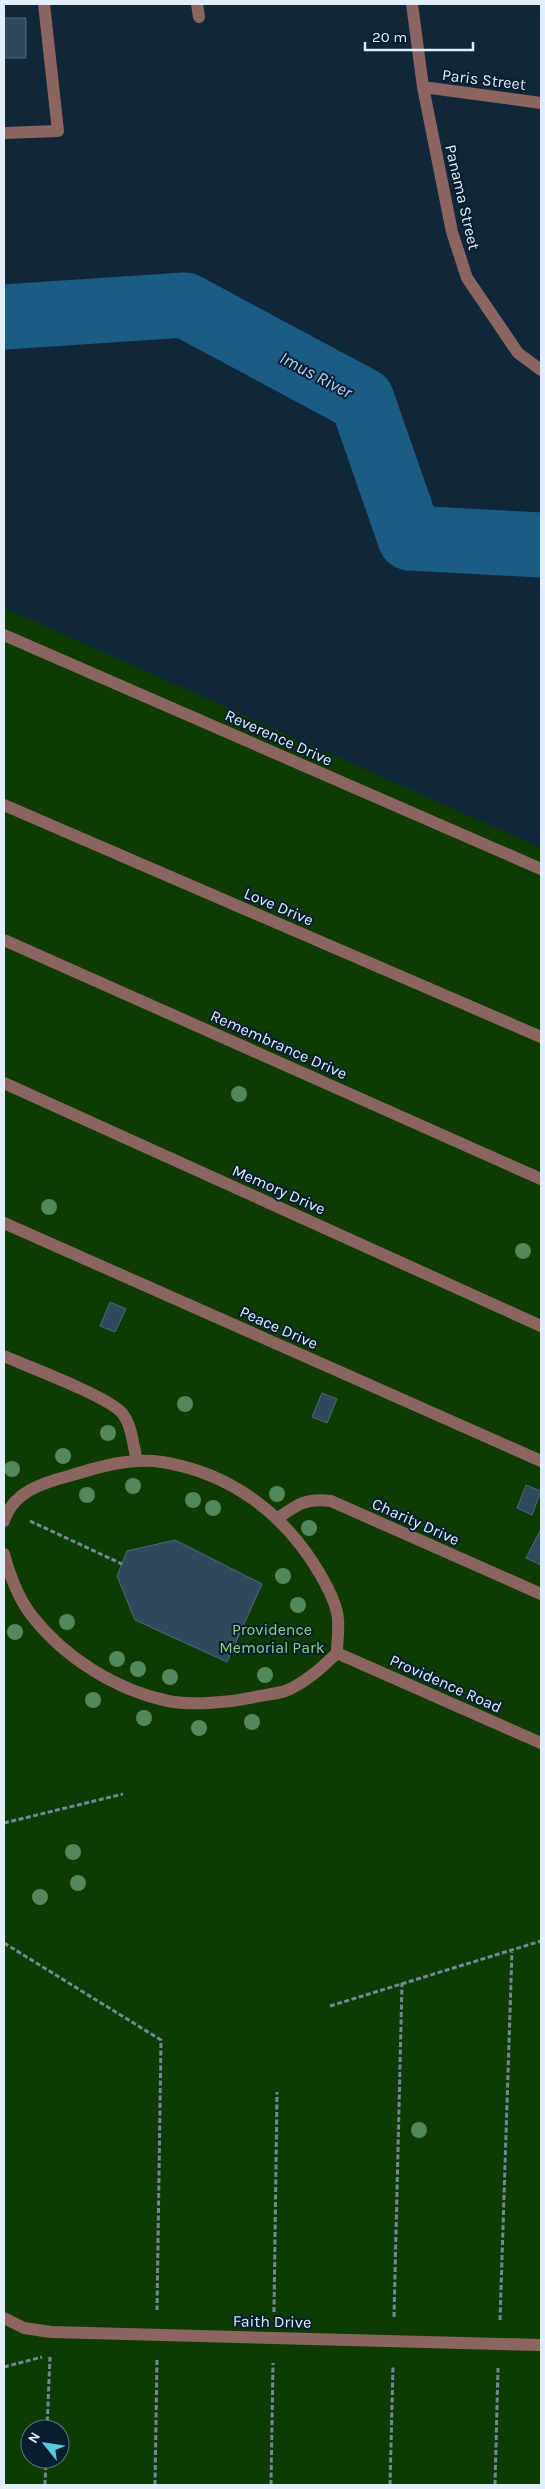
<svg xmlns="http://www.w3.org/2000/svg" width="545" height="2489" font-family="Karla,sans-serif">
	<style>
		.green { fill: #0e3b01; fill-rule: evenodd }
		.lines { fill: none; stroke-linecap: round; stroke-linejoin: round }
		.river { stroke: #1b5c85; stroke-width: 65 }
		.building { fill: #31495d; stroke: #4f687d }
		.path { stroke: #758798; stroke-width: 3; stroke-dasharray: 5 2.5; stroke-linecap: butt }
		.minor { stroke: #8d6560; stroke-width: 12 }
		.tree { fill: #53875c }
		.labels { text-anchor: middle; stroke-width: 4; stroke-linejoin: round; paint-order: stroke }
		.street-label { font-size: 16px; fill: #e1effc; stroke: #061e2f }
		.park-label { font-size: 16px; fill: #89d578; stroke: #061e2f }
		.water-label { font-size: 18px; font-style: italic; fill: #b1d7f5; stroke: #061e2f }
	</style>
	<rect width="100%" height="100%" fill="#10273a"/>
	<!-- green -->
	<path class="green" d="M4,608L541,848V2485H4ZM30,2429H60V2459H30Z"/>
	<g class="lines">
		<!-- river -->
		<path class="river" d="M4,317L185,305L362,400L410,538L541,545"/>
	</g>
	<!-- building -->
	<path class="building" d="M4,18H26V58H4Z
		M110,1302L126,1309L115,1332L100,1326Z
		M322,1393L337,1399L327,1423L312,1417Z
		M526,1485L541,1491L532,1515L517,1508Z
		M540,1531H541V1565L526,1558Z
		M175,1540L262,1584L227,1662L135,1620L117,1576L127,1551Z"/>
	<g class="lines">
		<!-- path -->
		<path class="path" d="M30,1521L122,1564
			M4,1823L123,1794
			M4,1943L161,2040L157,2310
			M330,2006L541,1941
			M274,2312L277,2092
			M394,2317L402,1983
			M500,2320L512,1950
			M4,2367L42,2357
			M47,2429L50,2357
			M45,2485L46,2459
			M155,2485L157,2358
			M271,2485L273,2363
			M390,2485L393,2366
			M495,2485L498,2368"/>
		<!-- minor -->
		<path class="minor" d="M197,4L199,17
			M412,4L423,87L452,232L467,278L518,353L541,370
			M423,87L541,103
			M4,133L58,131L44,4
			M4,635L541,869
			M4,805L541,1037
			M4,940L541,1179
			M4,1083L541,1326
			M4,1223L541,1461
			M4,1356C29,1367 107,1396 122,1413C132,1425 133,1446 137,1461
			M278,1518C298,1504 306,1498 331,1501L541,1594
			M4,1521C13,1492 42,1483 69,1476C98,1467 131,1457 162,1462C231,1473 285,1514 320,1574C327,1586 337,1604 338,1619C339,1630 337,1642 337,1653C323,1666 310,1679 292,1688C282,1694 267,1694 255,1697C231,1702 193,1706 168,1701C116,1690 65,1658 32,1616C18,1598 10,1576 4,1554
			M337,1653L541,1743
			M4,2318L24,2328L51,2332L541,2345"/>
	</g>
	<!-- trees -->
	<g class="tree">
		<circle cx="239" cy="1094" r="8"/>
		<circle cx="49" cy="1207" r="8"/>
		<circle cx="523" cy="1251" r="8"/>
		<circle cx="185" cy="1404" r="8"/>
		<circle cx="108" cy="1433" r="8"/>
		<circle cx="63" cy="1456" r="8"/>
		<circle cx="12" cy="1469" r="8"/>
		<circle cx="133" cy="1486" r="8"/>
		<circle cx="277" cy="1494" r="8"/>
		<circle cx="87" cy="1495" r="8"/>
		<circle cx="193" cy="1500" r="8"/>
		<circle cx="213" cy="1508" r="8"/>
		<circle cx="309" cy="1528" r="8"/>
		<circle cx="283" cy="1576" r="8"/>
		<circle cx="298" cy="1605" r="8"/>
		<circle cx="67" cy="1622" r="8"/>
		<circle cx="15" cy="1632" r="8"/>
		<circle cx="117" cy="1659" r="8"/>
		<circle cx="138" cy="1669" r="8"/>
		<circle cx="265" cy="1675" r="8"/>
		<circle cx="170" cy="1677" r="8"/>
		<circle cx="93" cy="1700" r="8"/>
		<circle cx="144" cy="1718" r="8"/>
		<circle cx="252" cy="1722" r="8"/>
		<circle cx="199" cy="1728" r="8"/>
		<circle cx="73" cy="1852" r="8"/>
		<circle cx="78" cy="1883" r="8"/>
		<circle cx="40" cy="1897" r="8"/>
		<circle cx="419" cy="2130" r="8"/>
	</g>
	<g class="labels">
		<!-- street labels -->
		<g class="street-label">
			<text transform="translate(484 79) rotate(7)" y="6">Paris Street</text>
			<text transform="translate(463 197) rotate(77)" y="6">Panama Street</text>
			<text transform="translate(279 737) rotate(24)" y="6">Reverence Drive</text>
			<text transform="translate(279 906) rotate(23)" y="6">Love Drive</text>
			<text transform="translate(279 1044) rotate(24)" y="6">Remembrance Drive</text>
			<text transform="translate(279 1189) rotate(24)" y="6">Memory Drive</text>
			<text transform="translate(279 1327) rotate(24)" y="6">Peace Drive</text>
			<text transform="translate(416 1521) rotate(24)" y="6">Charity Drive</text>
			<text transform="translate(446 1683) rotate(24)" y="6">Providence Road</text>
			<text transform="translate(272 2321) rotate(1)" y="6">Faith Drive</text>
		</g>
		<!-- park labels -->
		<g class="park-label">
			<text x="272" y="1635">Providence<tspan x="272" dy="18">Memorial Park</tspan></text>
		</g>
		<!-- water labels -->
		<g class="water-label">
			<text transform="translate(316 375) rotate(28)" y="6">Imus River</text>
		</g>
	</g>
	<!-- border -->
	<rect width="545" height="2489" fill="none" stroke="#e1effc" stroke-width="10"/>
	<!-- north arrow -->
	<g transform="translate(45 2444) rotate(300)"><circle r="24" fill="#061e2f" stroke="#5e7281"/>
	<path d="M0-4L9 19L0 12L-9 19Z" fill="#55cae0"/>
	<text y="-8" font-size="14" font-weight="bold" text-anchor="middle" fill="#e1effc">N</text>
	</g>
	<!-- scale -->
	<path d="M365 42v8h108v-8" fill="none" stroke="#e1effc" stroke-width="2.5"/>
	<text x="372" y="42" font-size="15" fill="#e1effc" stroke="#061e2f" stroke-width="4" paint-order="stroke">20 m</text>
</svg>
